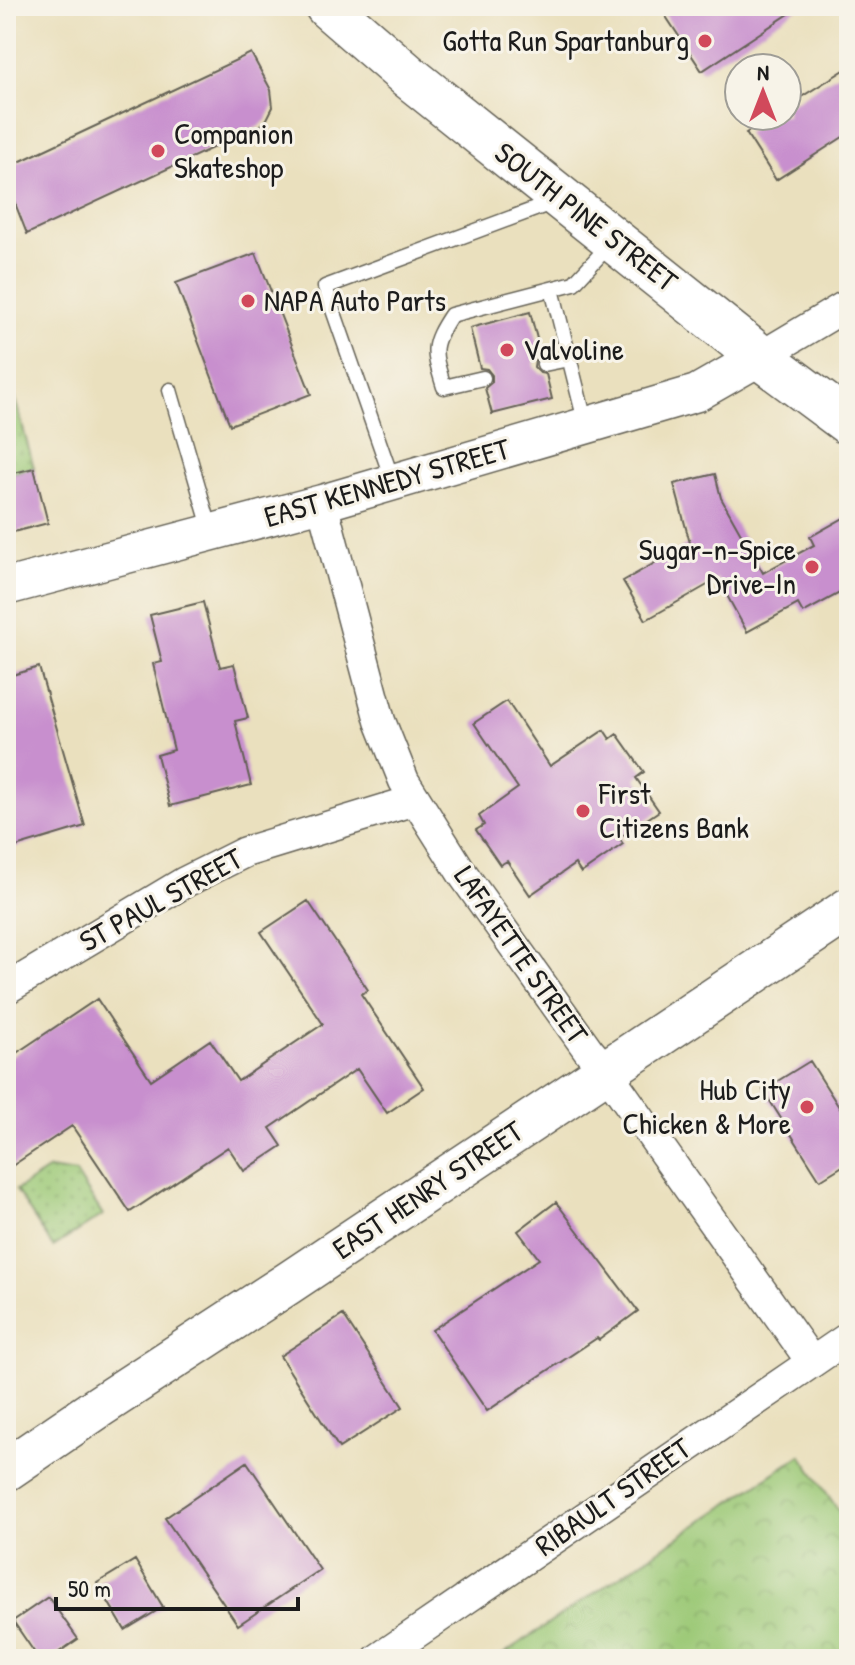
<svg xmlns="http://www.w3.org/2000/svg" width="855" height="1665" font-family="'Patrick Hand',sans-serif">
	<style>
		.park { fill: url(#park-crowns); stroke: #5c724a; stroke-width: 2 }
		.garden { fill: url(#garden-dots); stroke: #5c724a; stroke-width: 2 }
		.building { fill: #c88fce }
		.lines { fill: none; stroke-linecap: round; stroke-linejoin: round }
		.service-casing { stroke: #646155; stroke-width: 17 }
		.minor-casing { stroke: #646155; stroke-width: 33 }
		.tertiary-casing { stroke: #646155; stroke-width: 39 }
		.secondary-casing { stroke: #646155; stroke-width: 45 }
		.trunk-casing { stroke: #646155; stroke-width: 47 }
		.service { stroke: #fff; stroke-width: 14 }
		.minor { stroke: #fff; stroke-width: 30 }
		.tertiary { stroke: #fff; stroke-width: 36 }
		.secondary { stroke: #fff; stroke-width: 42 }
		.trunk { stroke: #fff; stroke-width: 44 }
		.poi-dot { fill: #d1495b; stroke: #f7f3e8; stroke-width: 3 }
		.labels { text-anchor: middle; stroke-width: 6; stroke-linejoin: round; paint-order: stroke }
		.poi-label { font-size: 30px; fill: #1c1c1c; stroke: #f7f3e8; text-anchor: start }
		.street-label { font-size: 30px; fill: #1c1c1c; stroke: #f7f3e8 }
	</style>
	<defs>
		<pattern id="park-crowns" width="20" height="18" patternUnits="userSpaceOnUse" patternTransform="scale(2)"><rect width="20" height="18" fill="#9cc977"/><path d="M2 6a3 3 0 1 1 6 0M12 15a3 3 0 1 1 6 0" fill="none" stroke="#86ac66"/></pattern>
		<pattern id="garden-dots" width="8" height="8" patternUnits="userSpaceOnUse" patternTransform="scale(2)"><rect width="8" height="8" fill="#9cc977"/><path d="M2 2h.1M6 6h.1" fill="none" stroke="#86ac66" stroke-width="1.8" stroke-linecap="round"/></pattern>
	</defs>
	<rect width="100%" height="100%" fill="#f7f3e8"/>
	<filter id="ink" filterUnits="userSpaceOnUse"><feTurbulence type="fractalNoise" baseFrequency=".0125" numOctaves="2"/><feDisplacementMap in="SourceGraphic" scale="16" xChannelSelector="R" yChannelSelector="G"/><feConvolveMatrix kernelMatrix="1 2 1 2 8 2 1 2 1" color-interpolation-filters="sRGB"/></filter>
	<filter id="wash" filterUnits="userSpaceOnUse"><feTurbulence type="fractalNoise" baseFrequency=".006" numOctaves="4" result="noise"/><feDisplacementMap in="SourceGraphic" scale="32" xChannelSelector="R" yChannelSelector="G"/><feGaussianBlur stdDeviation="1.8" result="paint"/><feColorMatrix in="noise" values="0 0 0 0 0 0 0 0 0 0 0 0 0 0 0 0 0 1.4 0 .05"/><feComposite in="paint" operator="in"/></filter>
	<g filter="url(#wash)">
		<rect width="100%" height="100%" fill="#eae0be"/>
		<!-- park -->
		<path class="park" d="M801,1455L849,1526V1659H496Z"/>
		<!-- garden -->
		<path class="garden" d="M8,373L34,468L6,475V374Z
			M49,1169L76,1173L103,1215L53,1247L16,1190Z"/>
		<g id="blocks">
			<!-- building -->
			<path class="building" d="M659,6H801L702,71Z
				M251,53L271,90L273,107L267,119L260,126L27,234L6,180V168Z
				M849,67V133L776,180L746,133L772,116H787V106Z
				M256,253L311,394L230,425L176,283Z
				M530,312L541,354L535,360L534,367L540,373L546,374L552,399L492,414L485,388L492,382V375L487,369L480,368L470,328Z
				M34,468L48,523L6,534V475Z
				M715,474L721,498L763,573L814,545L810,537L849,515V588L803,613L798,604L747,632L718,579L646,620L623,581L690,543L674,484Z
				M203,602L220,667L234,664L248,718L235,721L251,785L170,806L157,755L174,750L153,664L162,662L150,615Z
				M39,667L85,826L6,850V677Z
				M507,701L550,766L604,730L610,739L617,734L644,772L636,778L659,811L619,838L623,844L581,873L575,864L530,895L507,861L500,865L476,830L484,825L479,816L518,788L474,723Z
				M308,901L368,990L361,994L424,1088L387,1113L357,1069L270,1128L282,1146L244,1171L228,1147L130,1212L72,1126L6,1170V1060L97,999L151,1080L210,1040L238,1081L323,1024L261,932Z
				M810,1061L849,1123V1162L820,1180L763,1090Z
				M556,1202L638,1311L599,1340L597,1338L487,1411L432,1330L539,1259L518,1231Z
				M343,1315L403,1407L339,1448L280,1356Z
				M247,1462L320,1570L238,1625L165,1518Z
				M135,1560L163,1607L125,1630L97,1583Z
				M48,1597L78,1639L49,1659H39L13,1621Z"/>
		</g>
	</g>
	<g filter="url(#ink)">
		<use href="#blocks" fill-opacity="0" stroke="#646155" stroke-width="2"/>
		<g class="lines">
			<!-- service casing -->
			<g class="service-casing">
				<path id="service" d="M552,289L586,425
					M544,364L569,359
					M483,378L444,387C433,351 430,347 451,315L574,283L611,243
					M170,390L211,531
					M393,482L325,287L554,202"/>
			</g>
			<!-- minor casing -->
			<g class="minor-casing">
				<path id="minor" d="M760,357L849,304
					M322,503L380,721L404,781L462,873L589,1051L606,1071L811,1361
					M6,989L185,882L245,852L415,800
					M378,1659L849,1337"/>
			</g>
			<!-- tertiary casing -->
			<g class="tertiary-casing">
				<path id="tertiary" d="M6,587L322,503L697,393L760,357"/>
			</g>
			<!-- secondary casing -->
			<g class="secondary-casing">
				<path id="secondary" d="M6,1470L100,1406L287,1284L849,909"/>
			</g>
			<!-- trunk casing -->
			<g class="trunk-casing">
				<path id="trunk" d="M327,6L408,76L760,357L849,423"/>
			</g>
			<!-- service -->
			<use href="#service" class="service"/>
			<!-- minor -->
			<use href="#minor" class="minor"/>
			<!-- tertiary -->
			<use href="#tertiary" class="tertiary"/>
			<!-- secondary -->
			<use href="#secondary" class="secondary"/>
			<!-- trunk -->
			<use href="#trunk" class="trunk"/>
		</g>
	</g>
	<!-- markers -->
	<g class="poi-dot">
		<circle cx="705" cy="41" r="8"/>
		<circle cx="158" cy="151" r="8"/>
		<circle cx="248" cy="301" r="8"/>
		<circle cx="507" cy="350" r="8"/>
		<circle cx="812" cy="567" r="8"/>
		<circle cx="583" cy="811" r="8"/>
		<circle cx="807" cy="1107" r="8"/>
	</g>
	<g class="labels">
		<!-- poi labels -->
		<g class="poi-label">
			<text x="689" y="51" text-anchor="end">Gotta Run Spartanburg</text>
			<text x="174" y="144">Companion<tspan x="174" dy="34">Skateshop</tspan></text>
			<text x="264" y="311">NAPA Auto Parts</text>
			<text x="523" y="360">Valvoline</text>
			<text x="796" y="560" text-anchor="end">Sugar-n-Spice<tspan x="796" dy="34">Drive-In</tspan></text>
			<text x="599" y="804">First<tspan x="599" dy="34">Citizens Bank</tspan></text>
			<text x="791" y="1100" text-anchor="end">Hub City<tspan x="791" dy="34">Chicken &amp; More</tspan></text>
		</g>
		<!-- street labels -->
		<g class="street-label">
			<text transform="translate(586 217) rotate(38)" y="10">SOUTH PINE STREET</text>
			<text transform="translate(387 483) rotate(-16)" y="10">EAST KENNEDY STREET</text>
			<text transform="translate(161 900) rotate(-29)" y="10">ST PAUL STREET</text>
			<text transform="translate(521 955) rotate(55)" y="10">LAFAYETTE STREET</text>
			<text transform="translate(428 1190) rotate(-34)" y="10">EAST HENRY STREET</text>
			<text transform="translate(613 1497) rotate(-35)" y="10">RIBAULT STREET</text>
		</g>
	</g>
	<!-- margin -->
	<rect width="855" height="1665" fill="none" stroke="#f7f3e8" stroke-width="32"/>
	<!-- north arrow -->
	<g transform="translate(763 92)"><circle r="38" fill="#f7f3e8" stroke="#9f9d96" stroke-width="2"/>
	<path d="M0-6L14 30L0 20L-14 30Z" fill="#d1495b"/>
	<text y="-12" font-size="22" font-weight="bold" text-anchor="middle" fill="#1c1c1c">N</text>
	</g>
	<!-- scale -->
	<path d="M56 1597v12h242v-12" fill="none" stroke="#1c1c1c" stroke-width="4"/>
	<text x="68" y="1597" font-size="24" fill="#1c1c1c" stroke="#f7f3e8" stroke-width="6" paint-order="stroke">50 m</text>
</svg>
